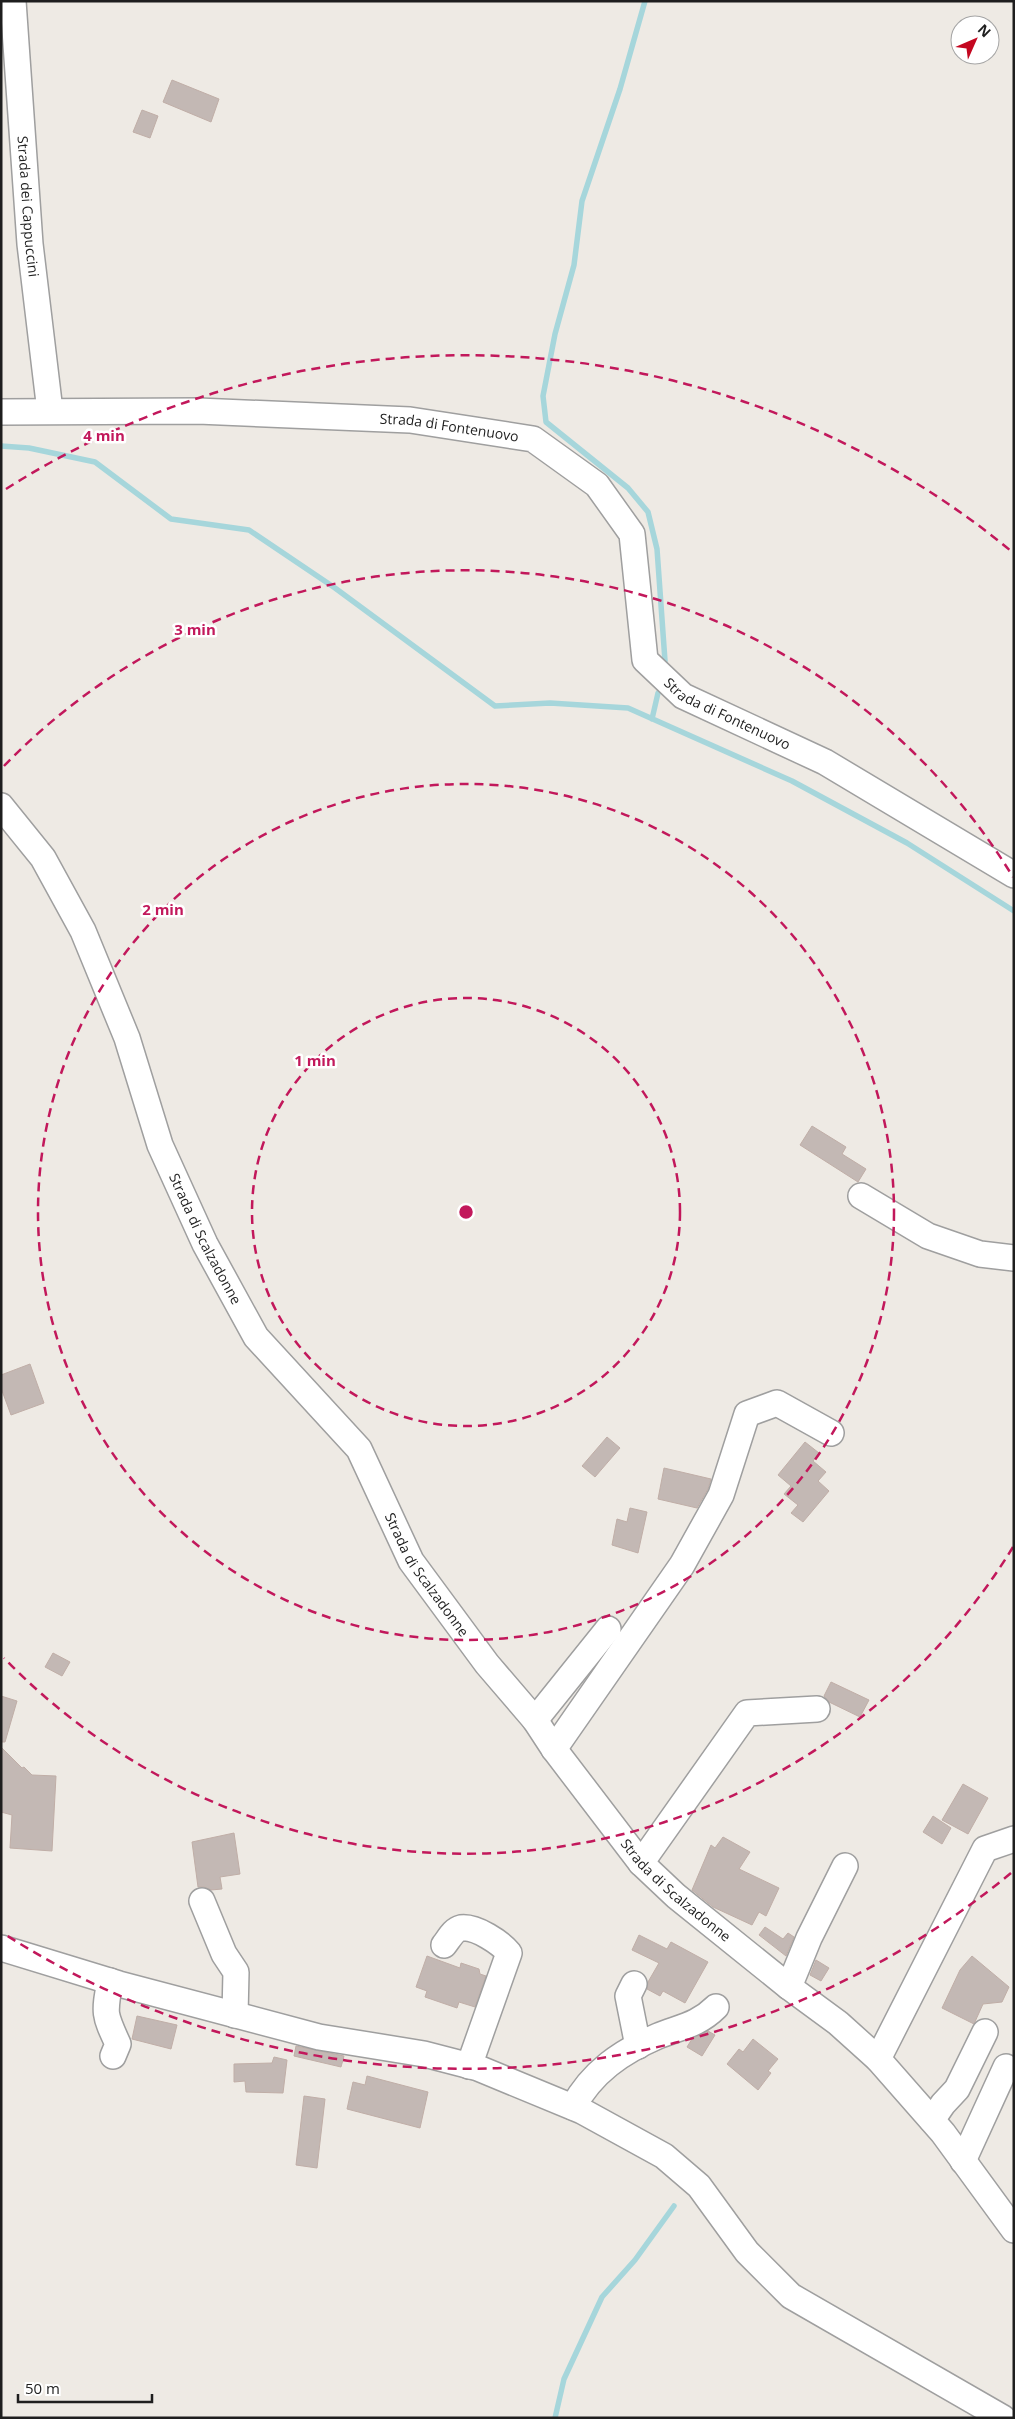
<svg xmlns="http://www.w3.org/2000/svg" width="1015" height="2419" font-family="'Open Sans',sans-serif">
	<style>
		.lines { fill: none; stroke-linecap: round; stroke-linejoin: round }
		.stream { stroke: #a6d6db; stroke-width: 5.5 }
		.building { fill: #c3b8b4; stroke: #c0aea7 }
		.minor-casing { stroke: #9f9f9f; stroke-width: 28 }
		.minor { stroke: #fff; stroke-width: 25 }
		.ring { fill: none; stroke: #c2185b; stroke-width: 2.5; stroke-dasharray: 9 6 }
		.labels { text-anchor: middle; stroke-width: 5; stroke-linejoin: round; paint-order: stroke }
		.street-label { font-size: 14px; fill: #1e1e1e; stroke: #fff }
		.centre { fill: #c2185b; stroke: #fff; stroke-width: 2.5 }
		.ring-label { font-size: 15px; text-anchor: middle; font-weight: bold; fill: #c2185b; stroke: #fff; stroke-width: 5; stroke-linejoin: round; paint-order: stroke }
	</style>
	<rect width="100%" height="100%" fill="#eeeae4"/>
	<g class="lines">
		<!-- stream -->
		<path class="stream" d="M645,1L620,89L582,201L574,265L555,334L543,396L546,422L628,488L648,512L657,549L665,661
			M1,446L29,448L95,462L171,519L249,530L335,588L495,706L550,703L628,708L792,781L907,843L1014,911
			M652,719L658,693
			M555,2418L564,2379L602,2297L635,2260L674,2206"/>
	</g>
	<!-- building -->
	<path class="building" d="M172,80L219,99L211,122L163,102Z
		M142,110L158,116L150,138L133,132Z
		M812,1126L846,1147L842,1154L866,1169L858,1182L800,1145Z
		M30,1364L44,1403L11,1415L1,1388V1375Z
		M607,1437L620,1448L595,1477L582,1466Z
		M805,1442L819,1453L813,1461L826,1472L818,1481L829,1491L803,1522L791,1513L798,1505L784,1494L791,1486L778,1475Z
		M664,1468L711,1479L708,1489L697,1508L658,1499Z
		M630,1508L647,1512L638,1553L612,1545L617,1519L627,1522Z
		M53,1653L70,1662L62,1676L45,1667Z
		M831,1682L869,1700L860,1717L829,1702L824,1696Z
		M1,1696L17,1701L5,1742H1Z
		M1,1747L22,1768L24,1767L32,1775L56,1776L52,1851L10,1848L12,1815L1,1812Z
		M963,1784L988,1798L968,1834L942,1820Z
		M933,1816L951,1828L942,1844L923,1832Z
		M234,1833L240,1874L220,1877L222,1889L211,1890L204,1887H198L192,1842Z
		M723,1837L750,1852L739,1869L779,1888L766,1916L759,1912L752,1925L713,1907L692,1890L711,1845L715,1848Z
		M765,1927L783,1939L788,1933L794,1937L786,1956L759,1935Z
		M639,1935L667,1949L671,1942L708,1962L685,2003L663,1991L660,1996L647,1989L648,1982L659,1963L632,1950Z
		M427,1956L460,1968L461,1963L479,1969L480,1974L486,1976L475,2007L459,2002L457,2008L425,1997L427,1991L416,1987Z
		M972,1956L1009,1987L1002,2002L983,2004L974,2024L942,2008L960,1970Z
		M816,1960L829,1968L821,1981L810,1975Z
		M137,2016L177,2025L171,2049L132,2039Z
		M708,2031L715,2035L702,2056L687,2047L692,2039Z
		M753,2039L778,2059L768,2071L771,2073L758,2090L727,2064L739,2049L743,2052Z
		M296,2046L344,2056L341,2067L294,2056Z
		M274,2057L287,2060L283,2093L246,2092L245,2081L234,2082V2064L272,2063Z
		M367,2076L428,2092L420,2128L347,2109L353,2082L365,2085Z
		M304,2096L325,2099L317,2168L296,2165Z"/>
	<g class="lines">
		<!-- minor casing -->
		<g class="minor-casing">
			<g id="minor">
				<path id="s1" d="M13,1L30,244L50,411"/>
				<path id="s2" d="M1,412L198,411L410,420L533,439L597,485L632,534L645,660L683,696L825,762L1014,875"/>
				<path id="s3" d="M1,806L43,858L83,931L127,1038L160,1145L205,1244L256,1337L359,1449L411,1561L487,1664L535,1720L554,1749L641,1863L676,1896L789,1987L838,2023L878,2059L943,2133L1014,2230"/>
				<path d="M861,1196L928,1236L980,1254L1014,1258"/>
				<path d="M535,1720L608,1629"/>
				<path d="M554,1749L682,1565L721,1495L747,1414L777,1403L831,1433"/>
				<path d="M641,1863L747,1713L817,1709"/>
				<path d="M202,1901L224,1954L236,1972L235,2015"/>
				<path d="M444,1945C449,1939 453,1930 461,1928C476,1926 501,1943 509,1953L469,2066"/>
				<path d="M1,1948L119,1984L319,2037L424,2054L478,2068L582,2111L664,2156L699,2186L747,2252L791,2296L1003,2418"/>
				<path d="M110,1981C104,2014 104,2014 118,2044L113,2056"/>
				<path d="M634,1984L628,1996L638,2046"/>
				<path d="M789,1987L809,1938L845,1866"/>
				<path d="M878,2059L985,1849L1014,1839"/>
				<path d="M573,2107C592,2072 621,2052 658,2036C680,2027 698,2025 716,2007"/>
				<path d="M932,2120L943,2104L957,2089L985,2032"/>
				<path d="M963,2161L1006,2067"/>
			</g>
		</g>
		<!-- minor -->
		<use href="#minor" class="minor"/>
	</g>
	<!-- distance rings -->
	<g class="ring">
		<circle cx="466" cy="1212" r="214"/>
		<circle cx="466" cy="1212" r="428"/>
		<path d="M1013 1547A642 642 0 0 1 4 1658M4 766A642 642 0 0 1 1013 877"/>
		<path d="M1011 1873A857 857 0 0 1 6 1935M6 489A857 857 0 0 1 1011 551"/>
	</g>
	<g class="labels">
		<!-- street labels -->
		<g class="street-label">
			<text dy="5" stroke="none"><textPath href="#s1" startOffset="206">Strada dei Cappuccini</textPath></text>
			<text dy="5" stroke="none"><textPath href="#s2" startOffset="449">Strada di Fontenuovo</textPath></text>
			<text dy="5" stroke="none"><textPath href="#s2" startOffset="899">Strada di Fontenuovo</textPath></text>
			<text dy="5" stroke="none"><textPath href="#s3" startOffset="482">Strada di Scalzadonne</textPath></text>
			<text dy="5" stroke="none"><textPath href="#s3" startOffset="888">Strada di Scalzadonne</textPath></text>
			<text dy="5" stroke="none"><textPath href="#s3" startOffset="1292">Strada di Scalzadonne</textPath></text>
		</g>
	</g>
	<circle cx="466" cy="1212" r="8" class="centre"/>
	<g class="ring-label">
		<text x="104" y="441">4 min</text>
		<text x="195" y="635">3 min</text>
		<text x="163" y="915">2 min</text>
		<text x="315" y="1066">1 min</text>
	</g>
	<!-- border -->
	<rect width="1015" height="2419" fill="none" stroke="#1e1e1e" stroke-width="5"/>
	<!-- north arrow -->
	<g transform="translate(975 40) rotate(45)"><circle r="24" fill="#ffffff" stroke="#a5a5a5"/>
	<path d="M0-4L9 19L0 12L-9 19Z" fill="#c40720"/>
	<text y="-8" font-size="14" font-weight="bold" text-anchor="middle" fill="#1e1e1e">N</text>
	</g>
	<!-- scale -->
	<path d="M18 2394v8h134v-8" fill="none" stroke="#1e1e1e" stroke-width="2.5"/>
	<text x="25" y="2394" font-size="15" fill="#1e1e1e" stroke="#ffffff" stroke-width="4" paint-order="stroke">50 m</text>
</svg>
